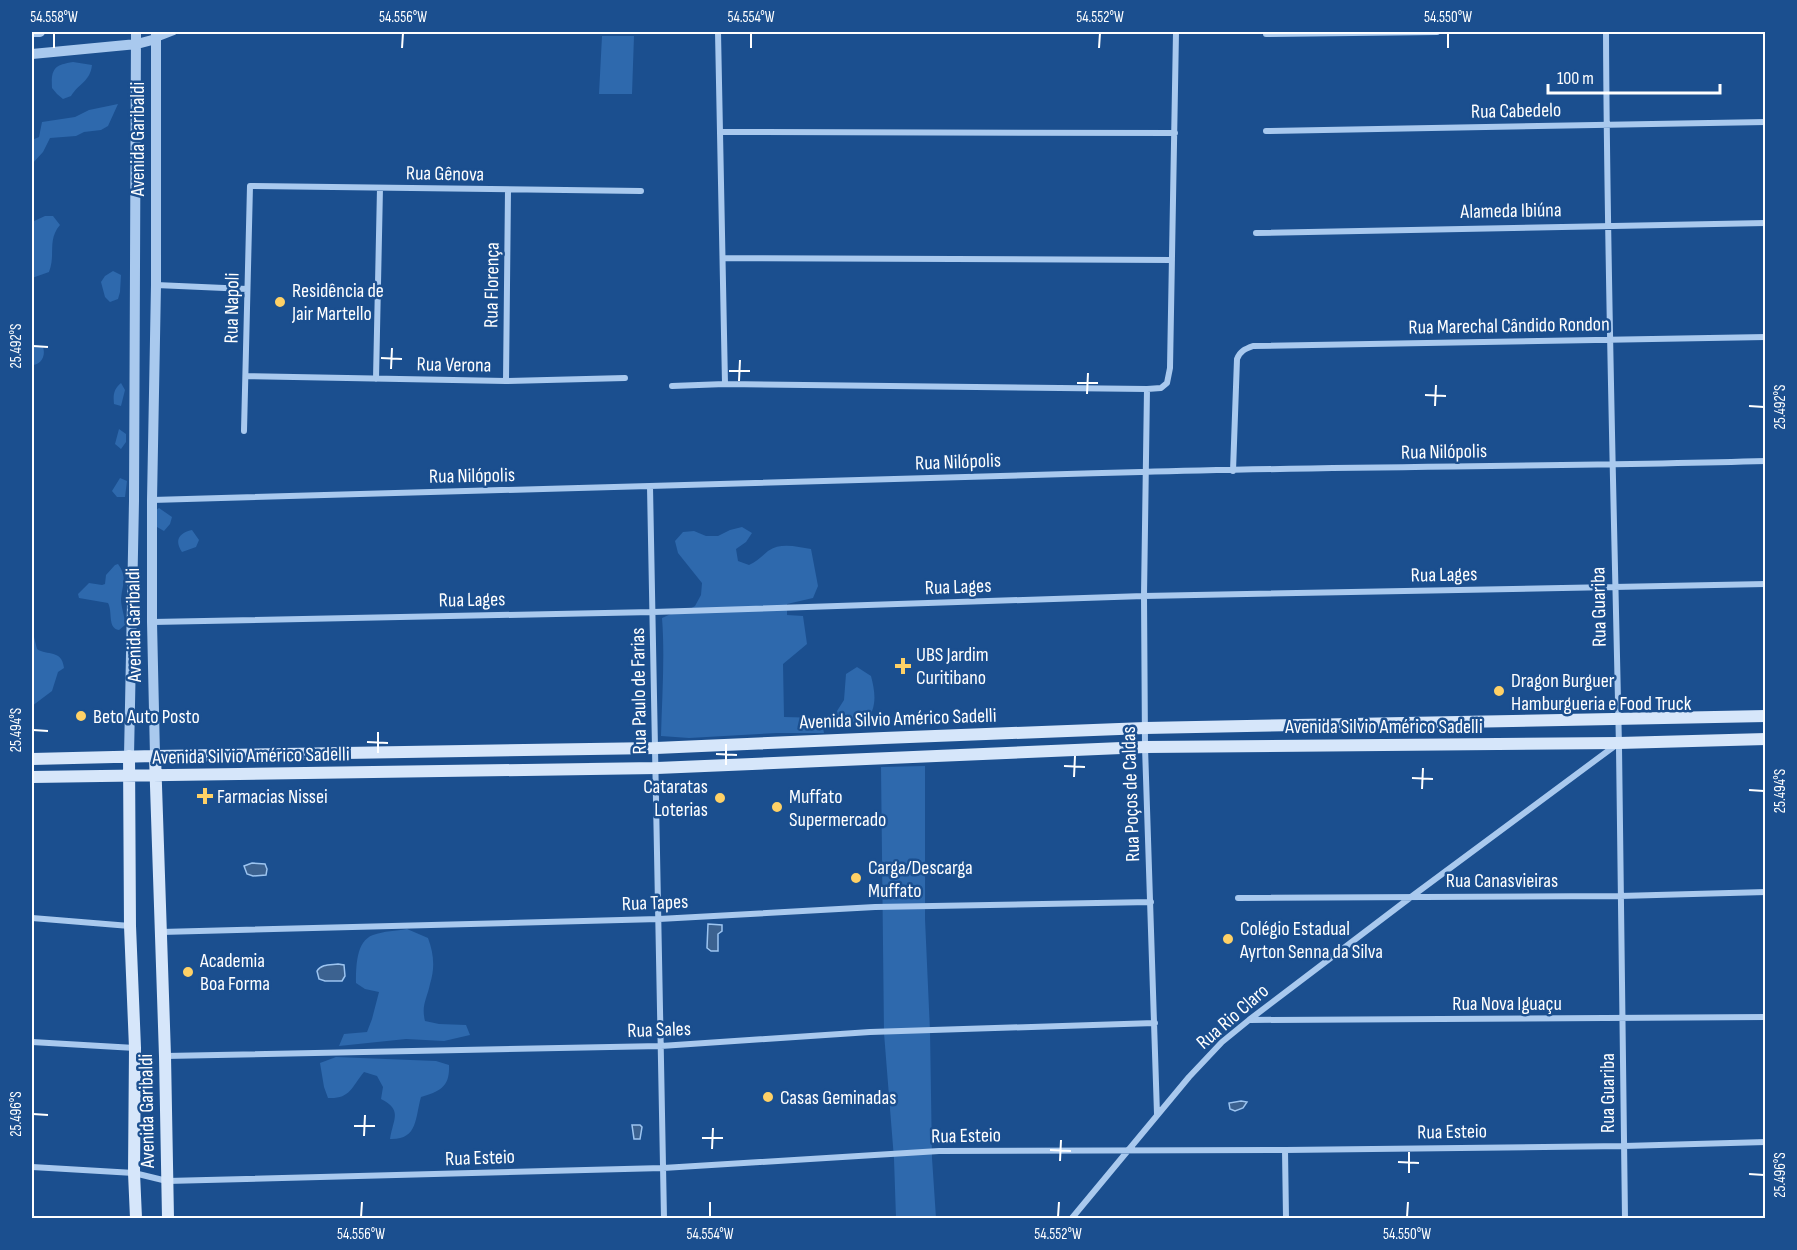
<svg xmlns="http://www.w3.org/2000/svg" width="1797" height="1250" font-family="'Sofia Sans Condensed',sans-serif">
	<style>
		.green { fill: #2e69ad }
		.water { fill: #3c6290; stroke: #9cc4f0; stroke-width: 1.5 }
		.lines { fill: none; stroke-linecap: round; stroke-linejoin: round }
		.minor { stroke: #a9c9ee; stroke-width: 6 }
		.tertiary { stroke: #a9c9ee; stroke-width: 10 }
		.secondary { stroke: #d6e6fa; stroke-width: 12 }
		.ticks { fill: none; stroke: #fff; stroke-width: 2 }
		.poi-dot { fill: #ffd166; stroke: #1b4f8f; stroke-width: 2 }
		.labels { text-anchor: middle; stroke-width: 5; stroke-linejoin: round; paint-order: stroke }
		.street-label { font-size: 20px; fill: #fff; stroke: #1b4f8f }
		.poi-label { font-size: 20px; fill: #fff; stroke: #1b4f8f; text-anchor: start }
		.neatline { fill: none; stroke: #fff; stroke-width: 2 }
		.ticks-label { font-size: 15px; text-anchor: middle; fill: #fff }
	</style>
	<rect width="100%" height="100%" fill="#1b4f8f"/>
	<!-- green -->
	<path class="green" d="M602,36H634L632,94H599Z
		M73,62L92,65C90,82 79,83 71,96L63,99L57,94L52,88C51,69 54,65 73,62Z
		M118,104L108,126L101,130L84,132L76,136L50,138L43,152L32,164V140L39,137L42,122L75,117L89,110Z
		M45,216H53L60,225C47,240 56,254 49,272L32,278V222Z
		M113,271L121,275L120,292L118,299L110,302L105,297L101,282L105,276Z
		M36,345L43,347C46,356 41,365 32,365V346Z
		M121,383L125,390L121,406L114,404C113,394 114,389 121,383Z
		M119,429L126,434V442L121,449L115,444Z
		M120,478L127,481L125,497H117L112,491Z
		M159,508L172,517L170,524L164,531L157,527L153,512Z
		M742,527L752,533L746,542L736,549L738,561L749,565C757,561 761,557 768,551C781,542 797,547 811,549L818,586L813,598L787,604V615L803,616L807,644L783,664L784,717L821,718L824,733H777L689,738L661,736C662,697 665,656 662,618L673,613L685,612L695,606L701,595L702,583L678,553L675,541L683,532L694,531L706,536H718L730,530Z
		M192,530L199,540L196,547L182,552C174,540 179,533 192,530Z
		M118,564C128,578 122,585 121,599C121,608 125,616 125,625L119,630C107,628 113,612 108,603L79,598L78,594L89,583L102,585L105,584L106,575L115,565Z
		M32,635L34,637L37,649C47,656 62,649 64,668L58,672L52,691L32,706V671L34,664L32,659Z
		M857,667L871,676C876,695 877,709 864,724L840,722L837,711L844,700L846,674Z
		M925,766V919L930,1031L932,1158L936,1218H896L894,1159L884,1033L881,767Z
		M407,929L428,938C434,954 435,968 430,984C427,999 421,1005 425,1021L439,1024L466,1025L470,1035L444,1041L406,1039L339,1046L344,1034L367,1032L372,1019L379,992L365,989L356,983C356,967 356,941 373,935C384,931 396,931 407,929Z
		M336,1057L436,1061L449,1065C450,1087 440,1091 421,1097C415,1118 418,1140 390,1139C393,1119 403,1110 381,1099L383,1087L377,1076L364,1072C351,1088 350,1099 328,1098L324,1087L320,1063Z"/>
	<!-- water -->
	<path class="water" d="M252,863L265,864L267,869L266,875L253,876L247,874L244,866Z
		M708,924L722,925V931L718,934V951H711L707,948Z
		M338,964L344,965L345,976L342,981H325L319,979L317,971C321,964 330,965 338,964Z
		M1241,1101L1247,1102L1243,1108L1235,1111L1230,1109L1229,1103Z
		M632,1125H640L642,1127L640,1139H634Z"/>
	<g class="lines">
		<!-- minor -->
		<path class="minor" d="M718,32L725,384
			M1606,32C1607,270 1614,509 1619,747C1622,904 1622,1061 1625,1218
			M1266,34L1437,32
			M156,39L174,32
			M1266,131L1766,122
			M721,132L1175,133
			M1256,233L1766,223
			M723,258L1172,260
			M156,285L247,289
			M246,376L506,381L625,378
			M376,379L380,188
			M506,381L508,190
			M672,386L725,384L1147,389L1161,388L1167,383L1170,368L1176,32
			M1147,389L1144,596L1145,747L1157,1114
			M244,431L250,186L641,191
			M1233,471L1237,359C1240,351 1245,349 1253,346L1766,337
			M650,487L664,1218
			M152,500C481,492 811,481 1141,472C1349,466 1557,467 1766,461
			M152,622L653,612L1144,596L1766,584
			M1238,898L1620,896L1766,892
			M32,918L130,926
			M161,932L659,919L875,907L1151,902
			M1250,1020L1766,1017
			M32,1042L135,1048
			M165,1056L661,1046L870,1032L1155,1023
			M1285,1150L1286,1218
			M32,1167L134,1173L167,1181L663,1168L939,1151L1285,1150L1624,1146L1766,1142
			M1072,1218L1189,1077L1222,1042L1249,1020L1411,897L1616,745"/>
		<!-- tertiary -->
		<path class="tertiary" d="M32,32H40
			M32,54L137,44L156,39
			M129,756L134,501L136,32
			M155,756L152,622V500L156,285V32"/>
		<!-- secondary -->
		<path class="secondary" d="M129,756L130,926L135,1048L134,1173L136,1218
			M155,756L165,1056L168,1218
			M32,759L155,756L656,748L884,738L1145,728L1766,716
			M32,777L657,768L1145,747L1619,743L1766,739"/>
	</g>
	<!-- ticks -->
	<path class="ticks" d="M54,48V33M402,48L403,33M751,48V33M1099,48L1100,33M1448,48V33M33,346L48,347M381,358L402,359M391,369L392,348M729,371H750M739,381L740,360M1077,383H1098M1087,394L1088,373M1425,395L1446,396M1435,406L1436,385M1749,406L1764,407M33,730L48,731M367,742L388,743M378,753V732M716,754L737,755M726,765V744M1064,766L1085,767M1074,777L1075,756M1412,778L1433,779M1422,789L1423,768M1749,790L1764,791M33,1114L48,1115M354,1126H375M364,1136L365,1115M702,1138H723M712,1149L713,1128M1050,1150L1071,1151M1060,1161L1061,1140M1398,1162L1419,1163M1409,1173V1152M1749,1174L1764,1175M361,1217L362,1202M710,1217V1202M1058,1217L1059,1202M1407,1217L1408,1202"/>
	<!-- markers -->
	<g class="poi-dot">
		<circle cx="280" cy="302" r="6"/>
		<path d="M900 657h6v6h6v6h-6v6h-6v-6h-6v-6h6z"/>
		<circle cx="1499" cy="691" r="6"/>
		<circle cx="81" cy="716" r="6"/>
		<path d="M202 787h6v6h6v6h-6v6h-6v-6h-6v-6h6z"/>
		<circle cx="720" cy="798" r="6"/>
		<circle cx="777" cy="807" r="6"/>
		<circle cx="856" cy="878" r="6"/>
		<circle cx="1228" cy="939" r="6"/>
		<circle cx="188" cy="972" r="6"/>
		<circle cx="768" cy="1097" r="6"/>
	</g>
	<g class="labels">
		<!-- street labels -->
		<g class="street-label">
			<text transform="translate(1516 110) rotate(-1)" y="7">Rua Cabedelo</text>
			<text transform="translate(137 139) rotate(-90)" y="7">Avenida Garibaldi</text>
			<text transform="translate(445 173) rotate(1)" y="7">Rua Gênova</text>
			<text transform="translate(1511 210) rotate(-1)" y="7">Alameda Ibiúna</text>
			<text transform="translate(491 285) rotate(-89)" y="7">Rua Florença</text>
			<text transform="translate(231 308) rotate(-89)" y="7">Rua Napoli</text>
			<text transform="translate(1509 325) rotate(-1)" y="7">Rua Marechal Cândido Rondon</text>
			<text transform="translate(454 364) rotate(1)" y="7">Rua Verona</text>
			<text transform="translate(1444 451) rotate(-1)" y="7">Rua Nilópolis</text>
			<text transform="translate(958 461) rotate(-2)" y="7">Rua Nilópolis</text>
			<text transform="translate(472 475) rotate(-1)" y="7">Rua Nilópolis</text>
			<text transform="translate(1444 574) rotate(-1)" y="7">Rua Lages</text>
			<text transform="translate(958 586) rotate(-2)" y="7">Rua Lages</text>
			<text transform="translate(472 599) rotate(-1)" y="7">Rua Lages</text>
			<text transform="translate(1598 607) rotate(-91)" y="7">Rua Guariba</text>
			<text transform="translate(133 625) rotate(-91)" y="7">Avenida Garibaldi</text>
			<text transform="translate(638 691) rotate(-91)" y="7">Rua Paulo de Farias</text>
			<text transform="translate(898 718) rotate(-2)" y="7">Avenida Silvio Américo Sadelli</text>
			<text x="1384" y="733">Avenida Silvio Américo Sadelli</text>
			<text transform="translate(251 755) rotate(-1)" y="7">Avenida Silvio Américo Sadelli</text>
			<text transform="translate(1130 794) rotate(-92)" y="7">Rua Poços de Caldas</text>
			<text x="1502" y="887">Rua Canasvieiras</text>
			<text transform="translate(655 902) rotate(-2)" y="7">Rua Tapes</text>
			<text x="1507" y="1010">Rua Nova Iguaçu</text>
			<text transform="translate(1232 1016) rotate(-41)" y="7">Rua Rio Claro</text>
			<text transform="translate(659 1029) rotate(-2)" y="7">Rua Sales</text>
			<text transform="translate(1607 1093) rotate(-90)" y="7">Rua Guariba</text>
			<text transform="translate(146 1111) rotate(-91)" y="7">Avenida Garibaldi</text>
			<text transform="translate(1452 1131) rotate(-1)" y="7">Rua Esteio</text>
			<text transform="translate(966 1135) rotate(-1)" y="7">Rua Esteio</text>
			<text transform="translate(480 1157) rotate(-2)" y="7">Rua Esteio</text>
		</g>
		<!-- poi labels -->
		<g class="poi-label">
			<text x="292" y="297">Residência de<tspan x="292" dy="23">Jair Martello</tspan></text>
			<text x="916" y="661">UBS Jardim<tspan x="916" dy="23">Curitibano</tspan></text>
			<text x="1511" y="687">Dragon Burguer<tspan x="1511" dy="23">Hamburgueria e Food Truck</tspan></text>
			<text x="93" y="723">Beto Auto Posto</text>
			<text x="708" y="793" text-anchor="end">Cataratas<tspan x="708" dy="23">Loterias</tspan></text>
			<text x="217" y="803">Farmacias Nissei</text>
			<text x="789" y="803">Muffato<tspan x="789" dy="23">Supermercado</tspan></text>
			<text x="868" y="874">Carga/Descarga<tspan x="868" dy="23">Muffato</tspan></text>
			<text x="1240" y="935">Colégio Estadual<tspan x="1240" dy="23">Ayrton Senna da Silva</tspan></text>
			<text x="200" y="967">Academia<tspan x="200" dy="23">Boa Forma</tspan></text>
			<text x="780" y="1104">Casas Geminadas</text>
		</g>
	</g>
	<!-- border -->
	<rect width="1797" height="1250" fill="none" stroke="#1b4f8f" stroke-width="66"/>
	<!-- scale -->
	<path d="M1548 84v9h172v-9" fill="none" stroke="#ffffff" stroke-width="3"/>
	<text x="1557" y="84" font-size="18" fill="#ffffff" stroke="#1b4f8f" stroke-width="4.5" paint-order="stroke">100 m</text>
	<rect x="33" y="33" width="1731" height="1184" class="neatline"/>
	<g class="ticks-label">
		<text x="54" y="22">54.558°W</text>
		<text x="403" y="22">54.556°W</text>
		<text x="751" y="22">54.554°W</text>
		<text x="1100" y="22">54.552°W</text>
		<text x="1448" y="22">54.550°W</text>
		<text transform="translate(16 346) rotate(-90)" y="5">25.492°S</text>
		<text transform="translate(1780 407) rotate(-90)" y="5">25.492°S</text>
		<text transform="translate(16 730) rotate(-90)" y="5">25.494°S</text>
		<text transform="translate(1780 791) rotate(-90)" y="5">25.494°S</text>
		<text transform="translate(16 1114) rotate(-90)" y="5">25.496°S</text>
		<text transform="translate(1780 1175) rotate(-90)" y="5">25.496°S</text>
		<text x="361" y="1239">54.556°W</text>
		<text x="710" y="1239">54.554°W</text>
		<text x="1058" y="1239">54.552°W</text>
		<text x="1407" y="1239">54.550°W</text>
	</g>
</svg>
